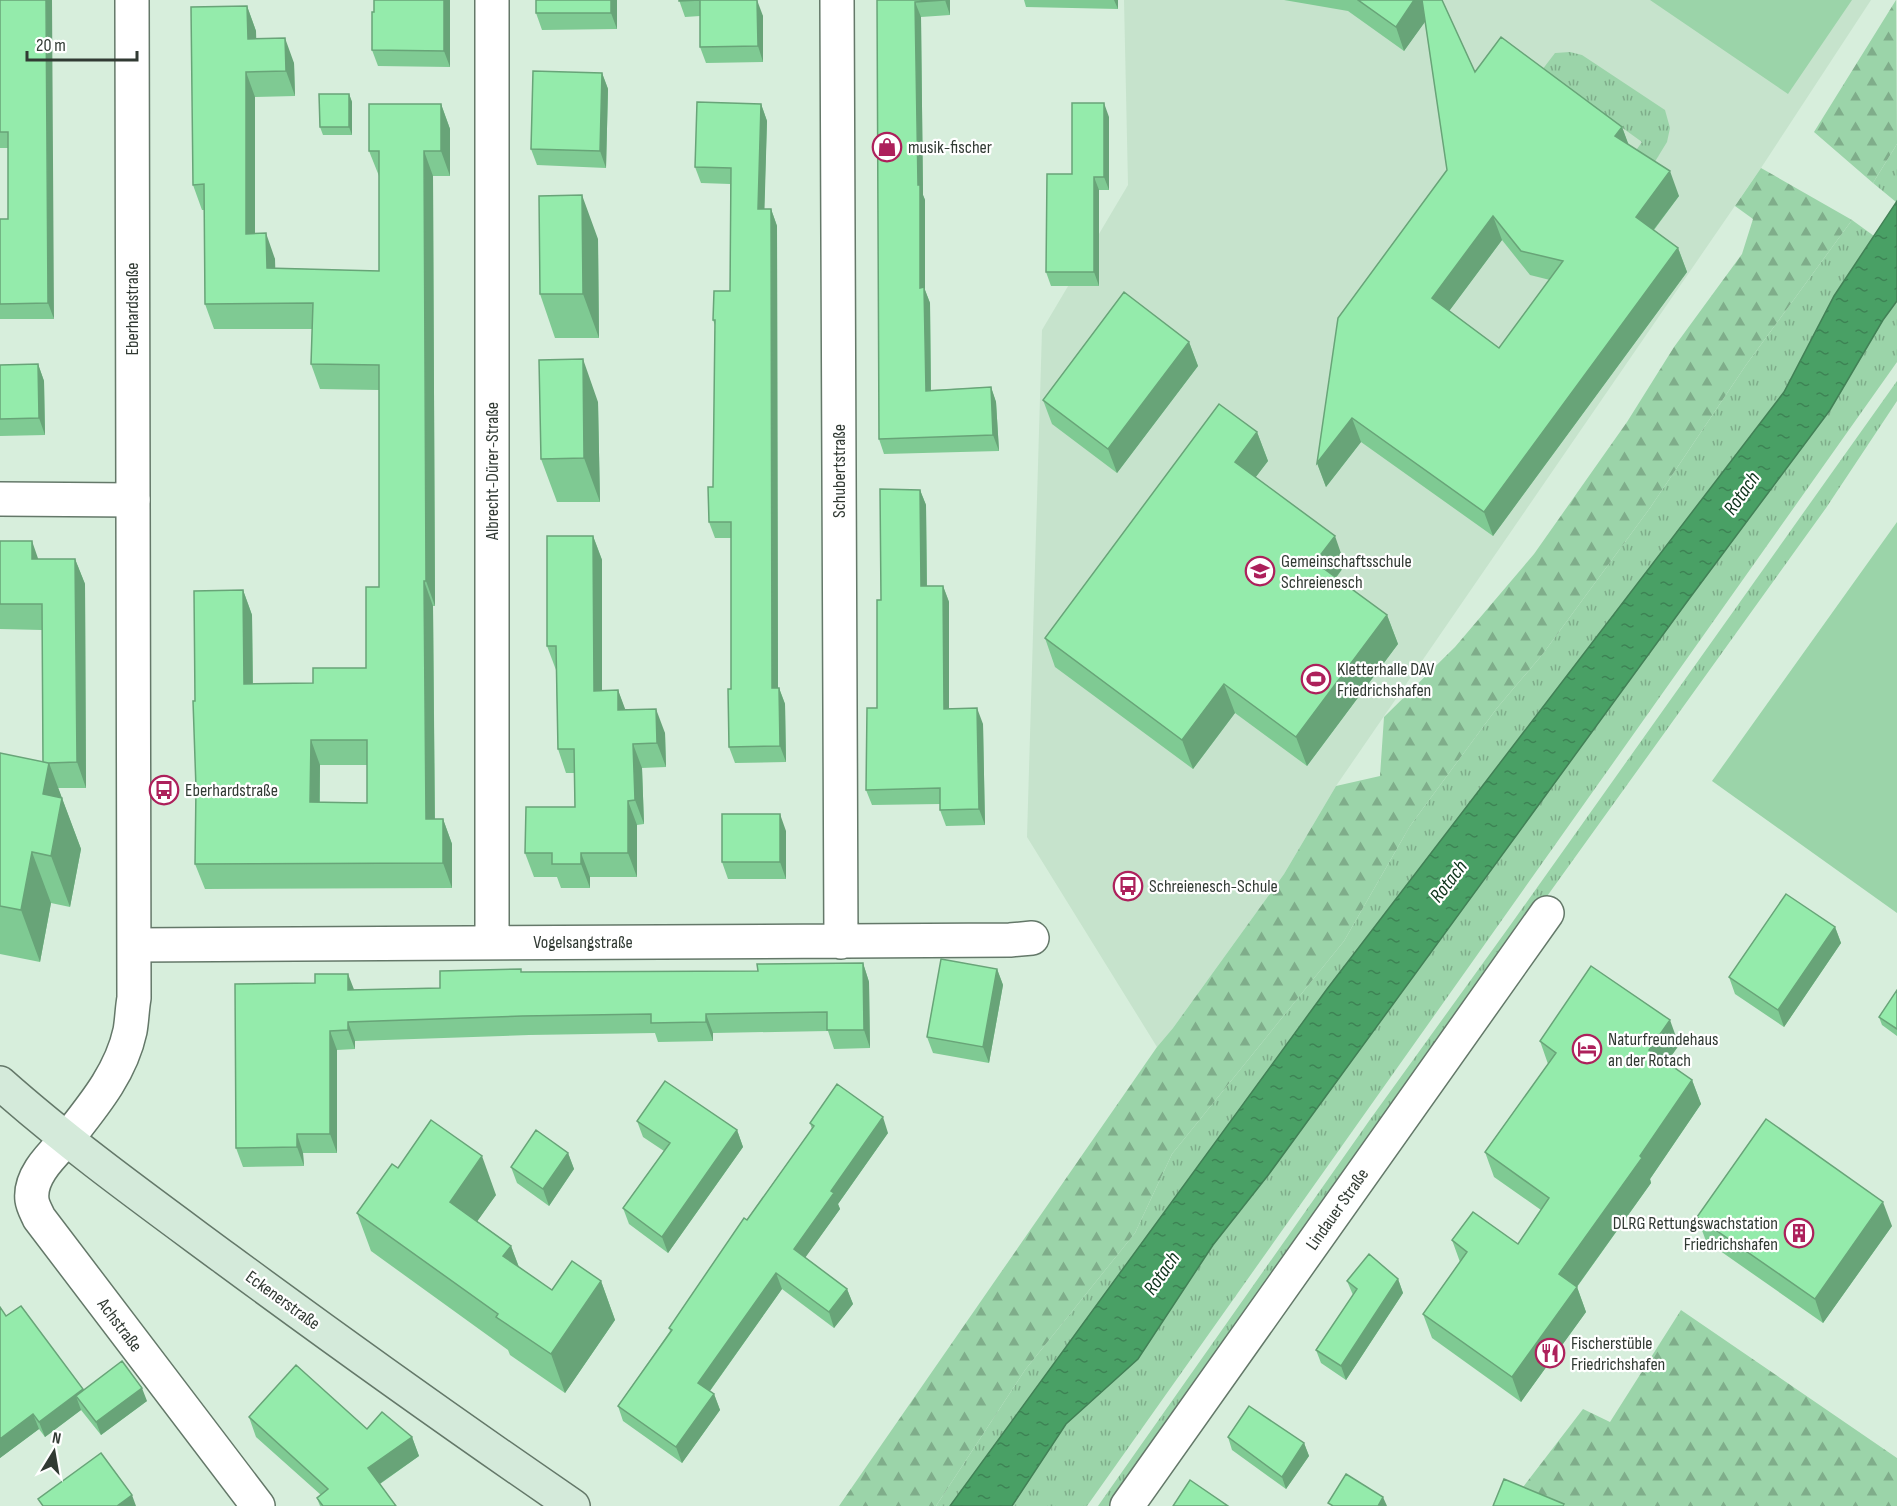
<svg xmlns="http://www.w3.org/2000/svg" width="1897" height="1506" font-family="'Sofia Sans Condensed',sans-serif">
	<style>
		.built { fill: #c6e3cc }
		.grass { fill: url(#grass-tufts) }
		.forest { fill: url(#forest-firs) }
		.garden { fill: #9bd4a9 }
		.water { fill: url(#water-ripples); stroke: #428156; stroke-width: 1.5 }
		.lines { fill: none; stroke-linecap: round; stroke-linejoin: round }
		.minor-casing { stroke: #647869; stroke-width: 36 }
		.tertiary-casing { stroke: #647869; stroke-width: 36 }
		.secondary-casing { stroke: #647869; stroke-width: 36 }
		.minor { stroke: #fff; stroke-width: 33 }
		.tertiary { stroke: #fff; stroke-width: 33 }
		.secondary { stroke: #d4eada; stroke-width: 33 }
		.wall { fill: #7fca93; fill-rule: evenodd }
		.shaded-wall { fill: #68a478 }
		.building { fill: #94ebab; stroke: #68a478; stroke-width: 1.5; fill-rule: evenodd }
		.labels { text-anchor: middle; stroke-width: 4.5; stroke-linejoin: round; paint-order: stroke }
		.poi-label { font-size: 18px; fill: #313a33; stroke: #fff; text-anchor: start }
		.street-label { font-size: 18px; fill: #313a33; stroke: #fff }
		.water-label { font-size: 20px; font-style: italic; fill: #0d321a; stroke: #fff }
	</style>
	<defs>
		<pattern id="grass-tufts" width="24" height="20" patternUnits="userSpaceOnUse" patternTransform="scale(1.5)"><rect width="24" height="20" fill="#9bd4a9"/><path d="M3 7l-1-3M5 7V3M7 7l1-3M15 17l-1-3M17 17v-4M19 17l1-3" fill="none" stroke="#7fad8a"/></pattern>
		<pattern id="forest-firs" width="22" height="20" patternUnits="userSpaceOnUse" patternTransform="scale(1.5)"><rect width="22" height="20" fill="#9bd4a9"/><path d="M5 1l3.5 6h-7zM16 11l3.5 6h-7z" fill="#7fad8a"/></pattern>
		<pattern id="water-ripples" width="26" height="14" patternUnits="userSpaceOnUse" patternTransform="scale(1.5)"><rect width="26" height="14" fill="#49a065"/><path d="M2 4q2-2 4 0t4 0M15 11q2-2 4 0t4 0" fill="none" stroke="#3d8354"/></pattern>
	</defs>
	<rect width="100%" height="100%" fill="#d7eedc"/>
	<!-- built -->
	<path class="built" d="M1124,0H1871L1761,168L1336,786L1284,874L1173,1028L1157,1047L1027,837L1042,330L1128,185Z"/>
	<!-- grass -->
	<path class="grass" d="M1570,52L1582,55L1665,110L1670,128L1667,142L1648,173L1629,160L1642,142L1542,70L1555,53Z
		M1897,144V202H1896L1873,183Z
		M1852,220L1874,236L1834,296L1784,392L1327,989L951,1506H936L1025,1370L1135,1233L1172,1154L1344,941L1410,826L1497,708L1542,655L1650,508L1746,365Z
		M1897,301V362L1087,1506H1012L1066,1424L1138,1359L1213,1245L1269,1174L1689,599L1830,410L1883,320Z
		M1897,381V401L1826,508L1109,1506H1098L1369,1121L1509,927Z"/>
	<!-- forest -->
	<path class="forest" d="M1896,0L1897,144L1873,183L1814,132Z
		M1761,168L1852,220L1746,365L1650,508L1542,655L1497,708L1410,826L1344,941L1172,1154L1135,1233L1025,1370L936,1506H839L1157,1047L1173,1028L1284,874L1336,786L1380,776L1384,717L1455,647L1534,554L1627,422L1674,347L1742,254L1753,219L1735,206Z
		M1681,1310L1897,1458V1506H1560L1520,1491L1583,1409L1610,1422Z"/>
	<!-- garden -->
	<path class="garden" d="M1650,0H1852L1788,94Z
		M1897,522V913L1712,781Z"/>
	<!-- water -->
	<path class="water" d="M1897,201V301L1883,320L1830,410L1689,599L1269,1174L1213,1245L1138,1359L1066,1424L1012,1506H950L1327,989L1784,392L1834,296Z"/>
	<g class="lines">
		<!-- minor casing -->
		<g class="minor-casing">
			<path id="minor" d="M492,0V943
				M837,0L841,942
				M0,499L133,500
				M135,945L1010,940L1032,938
				M67,1139C52,1155 29,1176 32,1200C33,1207 37,1213 39,1218L258,1506
				M1127,1506L1547,913"/>
		</g>
		<!-- tertiary casing -->
		<g class="tertiary-casing">
			<path id="tertiary" d="M67,1139C93,1106 121,1073 130,1031C132,1020 132,1009 134,998L132,0"/>
		</g>
		<!-- secondary casing -->
		<g class="secondary-casing">
			<path id="secondary" d="M0,1083C71,1146 149,1202 226,1259C340,1343 456,1426 573,1506"/>
		</g>
		<!-- minor -->
		<use href="#minor" class="minor"/>
		<!-- tertiary -->
		<use href="#tertiary" class="tertiary"/>
		<!-- secondary -->
		<use href="#secondary" class="secondary"/>
	</g>
	<!-- wall -->
	<path class="wall" d="M0,0L54,319H0V219H8V148H0Z
		M450,0V67L378,66L372,50L374,12Z
		M536,0H617V29L542,30L536,13Z
		M679,0H747L763,16V62L706,63L700,47V16L685,17Z
		M877,0H950V15L921,17L923,195L925,200V290L930,303L931,390L991,387L996,402L999,451L884,454L879,439Z
		M1024,0H1118V9L1026,7Z
		M1284,0H1442L1475,72L1622,127L1628,144L1679,196L1654,230L1678,248L1687,272L1493,536L1361,442L1326,487L1317,463L1447,170L1425,21L1404,51L1348,11ZM1502,240L1530,275L1550,280L1499,348L1449,311Z
		M247,6L256,31V39L294,63L295,96L255,97V234L275,259V268L379,271V176L369,151L441,104L450,129V176H433L435,606H433L435,819H443L452,844V888L205,889L195,864L196,788L195,701L243,590L252,615L253,684L313,683L366,668L379,587V390L320,389L311,364L312,329H214L205,304L204,210H202L193,185ZM320,765H367V803L320,802Z
		M602,73L608,89L606,168L537,165L531,149Z
		M349,94L352,102V135H323L320,127Z
		M761,104L767,121L764,209H771L777,226L778,688H779L785,704L786,762L735,763L729,747L731,689V538H715L709,522L713,487L715,325L713,320L730,291V184L701,183L695,167Z
		M1109,117V190H1099V286H1051L1046,272L1072,174Z
		M598,239L599,338H555L540,294Z
		M1189,342L1198,366L1117,473L1052,424L1043,400Z
		M38,364L44,381L45,435L0,436V365Z
		M598,402L600,502H557L541,459Z
		M1257,432L1268,461L1255,478L1345,565L1336,578L1387,615L1398,644L1307,766L1235,713L1193,769L1055,667L1045,638Z
		M920,490L926,505L927,586H943L949,602V708L983,724L985,825L946,826L940,810V804L872,805L866,790L877,708L881,600Z
		M593,536L602,560V691L618,690L625,710L665,733L666,767L642,768L644,824L637,825V877H590V888H561L557,877H534L525,853L575,807L574,773H566L558,749L556,670L547,646Z
		M0,541L38,559H75L85,584L86,788H58L81,849L70,907L51,903L40,962L0,954V753L43,762L42,630L0,629Z
		M786,831V879H728L722,862Z
		M1835,927L1841,943L1784,1027L1735,994L1729,977Z
		M863,963L869,982L870,1048L834,1049L828,1031L713,1033V1041L658,1042L655,1033L529,1035L355,1041V1049L337,1050V1153H303L304,1166L243,1167L236,1148L354,990L440,988L522,972L758,971Z
		M997,969L1003,985L989,1063L933,1053L927,1037Z
		M1897,990V1036L1882,1025L1879,1017Z
		M1540,1041L1679,1045L1667,1062L1692,1080L1701,1104L1650,1179L1651,1183L1577,1287L1586,1312L1521,1402L1432,1338L1423,1314L1460,1262L1452,1240L1518,1244L1541,1210L1494,1177L1485,1152L1548,1064Z
		M637,1121L737,1130L743,1147L668,1253L629,1224L623,1208L664,1151L643,1137Z
		M810,1123L888,1133L838,1204L840,1209L805,1257L847,1289L853,1304L834,1328L782,1289L710,1391L714,1394L720,1410L682,1463L623,1421L618,1406L670,1331L669,1328L812,1129Z
		M568,1153L574,1169L549,1206L517,1183L511,1167Z
		M398,1168L496,1195L477,1221L511,1246L519,1267L552,1290L601,1281L615,1320L565,1393L510,1355L508,1350L371,1251L357,1213Z
		M1697,1217L1892,1226L1823,1323L1706,1241Z
		M1398,1279L1403,1293L1346,1380L1321,1363L1316,1350L1353,1295L1347,1281Z
		M6,1316L83,1389V1391L147,1401L101,1435L81,1410L45,1437L39,1429L0,1458Z
		M249,1417L367,1429L412,1437L419,1456L380,1484L396,1506H320L317,1498L321,1495L256,1437Z
		M1228,1437L1304,1443L1309,1456L1286,1489L1232,1450Z"/>
	<!-- shaded-wall -->
	<path class="shaded-wall" d="M46,0H52L54,319L48,303Z
		M444,0H450V67L444,51Z
		M611,0H617V29L611,13Z
		M757,0L763,16V62L758,46Z
		M945,0H950V15Z
		M1114,0H1118V9Z
		M1414,0H1424L1430,15L1404,51L1396,27Z
		M915,2L921,17L923,195L925,200V290L930,303L931,406L926,391L920,288Z
		M247,6L256,31L257,64L248,39Z
		M285,38L294,63L295,96L286,71Z
		M246,72L255,97V259L246,234Z
		M602,73L608,89L606,168L600,151Z
		M349,94L352,102V135L349,127Z
		M1104,103L1109,117V190L1104,177Z
		M441,104L450,129V176L441,151Z
		M761,104L767,121L764,226L758,209Z
		M1622,127L1631,151L1615,136Z
		M424,151L433,176L435,606L426,581Z
		M1670,171L1679,196L1645,241L1636,217Z
		M1094,177L1099,190V286L1094,272Z
		M582,195L598,239L599,338L583,294Z
		M771,209L777,226L778,704L772,688Z
		M1493,216L1502,240L1441,322L1432,298Z
		M266,233L275,259L276,293L267,268Z
		M1678,248L1687,272L1493,536L1484,512Z
		M1189,342L1198,366L1117,473L1108,449Z
		M583,359L598,402L600,502L584,458Z
		M38,364L44,381L45,435L39,418Z
		M991,387L996,402L999,451L993,435Z
		M1352,418L1361,442L1326,487L1317,463Z
		M1257,432L1268,461L1245,491L1235,462Z
		M920,490L926,505L927,602L921,586Z
		M593,536L602,560V715L594,691Z
		M1335,536L1345,565L1326,591L1315,562Z
		M32,541L41,567L32,559Z
		M75,559L85,584L86,788L77,762Z
		M424,581L433,606L435,844L426,819Z
		M943,586L949,602V724L944,709Z
		M243,590L252,615L253,709L244,684Z
		M1387,615L1398,644L1307,766L1296,737Z
		M1224,684L1235,713L1193,769L1182,740Z
		M779,688L785,704L786,762L780,746Z
		M618,690L627,714L618,710Z
		M977,708L983,724L985,825L979,809Z
		M656,709L665,733L666,767L657,743Z
		M311,740L320,765L319,827L310,802Z
		M633,744L642,768L644,824L635,800Z
		M49,763L81,849L70,907L51,856L43,794Z
		M628,801L637,825V877L628,853Z
		M780,814L786,831V879L780,862Z
		M443,819L452,844V888L443,863Z
		M32,852L51,903L40,962L21,910Z
		M581,853L590,877V888L581,864Z
		M1835,927L1841,943L1784,1027L1778,1010Z
		M863,963L869,982L870,1048L864,1030Z
		M997,969L1003,985L989,1063L983,1047Z
		M348,974L355,992L348,990Z
		M706,1014L713,1033V1041L706,1022Z
		M1670,1020L1679,1045L1658,1075L1649,1050Z
		M348,1022L355,1041V1049L348,1030Z
		M330,1031L337,1050V1153L330,1134Z
		M1692,1080L1701,1104L1650,1179L1651,1183L1568,1299L1559,1274Z
		M883,1117L888,1133L838,1204L840,1209L800,1265L794,1249L831,1191Z
		M737,1130L743,1147L668,1253L662,1237Z
		M297,1134L303,1153L304,1166L297,1147Z
		M568,1153L574,1169L549,1206L543,1189Z
		M482,1156L496,1195L464,1240L450,1202Z
		M1883,1202L1892,1226L1823,1323L1815,1299Z
		M511,1246L525,1284L503,1256Z
		M776,1273L782,1289L704,1399L698,1383Z
		M1398,1279L1403,1293L1346,1380L1341,1366Z
		M601,1281L615,1320L565,1393L551,1354Z
		M1577,1287L1586,1312L1521,1402L1512,1377Z
		M847,1289L853,1304L834,1328L829,1312Z
		M142,1388L147,1401L101,1435L96,1422Z
		M83,1389L88,1404L76,1396L81,1410L45,1437L39,1422Z
		M714,1394L720,1410L682,1463L676,1447Z
		M33,1414L39,1429L0,1458V1439Z
		M412,1437L419,1456L375,1487L368,1468Z
		M1304,1443L1309,1456L1286,1489L1282,1477Z
		M132,1495L136,1506H117Z
		M1383,1497L1387,1506H1378Z"/>
	<!-- building -->
	<path class="building" d="M0,0H46L48,303L0,304V219H8V132H0Z
		M374,0H444V51L372,50V12H374Z
		M536,0H611V13H536Z
		M679,0H757L758,46L700,47V0L679,1Z
		M877,0H945L915,2L918,185H920V288L924,287L926,391L991,387L993,435L879,439Z
		M1358,0H1414L1396,27Z
		M1422,0H1442L1475,72L1501,37L1622,127L1615,136L1670,171L1636,217L1678,248L1484,512L1352,418L1317,463L1338,318L1447,170ZM1493,216L1521,251L1563,261L1499,348L1432,298Z
		M247,6L248,39L285,38L286,71L246,72V234L266,233L267,268L379,271V151H369V104H441V151H424L426,581H424L426,819H443V863L195,864L196,788L193,701H195L194,591L243,590L244,684L313,683V668H366V587H379V365L311,364L313,303L205,304L204,184L193,185L191,7ZM311,740H367V803L310,802Z
		M533,71L602,73L600,151L531,149Z
		M319,94H349V127H320Z
		M697,102L761,104L758,209H771L772,688H779L780,746L729,747L728,689H731V522H709L708,487H713L715,320H713L714,291H730L731,168L695,167Z
		M1072,103H1104V177H1094V272H1046L1047,174H1072Z
		M582,195L583,294H540L539,196Z
		M1124,292L1189,342L1108,449L1043,400Z
		M583,359L584,458L541,459L539,360Z
		M38,364L39,418L0,419V365Z
		M1219,404L1257,432L1235,462L1335,536L1315,562L1387,615L1296,737L1224,684L1182,740L1045,638Z
		M880,489L920,490L921,586H943L944,709L977,708L979,809L940,810V788L866,790L867,708H877V600H881Z
		M547,536H593L594,691L618,690V710L656,709L657,743L633,744L635,800L628,801V853H581V864H552V853H525L526,807H575L574,749H558L556,646H547Z
		M0,541H32V559H75L77,762L48,763L43,762L42,604H0Z
		M0,753L49,763L43,794L62,798L51,856L32,852L21,910L0,906Z
		M722,814H780V862H722Z
		M1786,894L1835,927L1778,1010L1729,977Z
		M941,959L997,969L983,1047L927,1037Z
		M863,963L864,1030H827V1012L706,1014V1022L651,1023V1014L522,1016L348,1022V1030L330,1031V1134H297V1147L236,1148L235,984L315,983V974H348V990L440,988V971L521,969V972L758,971L757,964Z
		M1591,966L1670,1020L1649,1050L1692,1080L1640,1156L1642,1158L1559,1274L1577,1287L1512,1377L1423,1314L1467,1252L1452,1240L1473,1212L1518,1244L1549,1198L1485,1152L1556,1053L1540,1041Z
		M1897,990V1029L1879,1017Z
		M665,1081L737,1130L662,1237L623,1208L670,1143L637,1121Z
		M837,1084L883,1117L831,1191L834,1193L794,1249L847,1289L829,1312L776,1273L698,1383L714,1394L676,1447L618,1406L672,1330L669,1328L744,1218L747,1220L814,1126L810,1123Z
		M1766,1119L1883,1202L1815,1299L1697,1217Z
		M431,1120L482,1156L450,1202L511,1246L503,1256L552,1290L572,1261L601,1281L551,1354L496,1317L498,1314L357,1213L392,1164L398,1168Z
		M536,1130L568,1153L543,1189L511,1167Z
		M1369,1254L1398,1279L1341,1366L1316,1350L1357,1289L1347,1281Z
		M21,1306L83,1389L39,1422L33,1414L0,1439V1307L6,1316Z
		M122,1361L142,1388L96,1422L76,1396Z
		M296,1365L367,1429L382,1412L412,1437L368,1468L396,1506H323L317,1498L328,1489L249,1417Z
		M1249,1406L1304,1443L1282,1477L1228,1437Z
		M101,1453L132,1495L117,1506H43L38,1499Z
		M1346,1474L1383,1497L1378,1506H1333L1328,1503Z
		M1504,1479L1564,1504L1563,1506H1493Z
		M1190,1480L1228,1506H1173Z"/>
	<!-- icons -->
	<defs>
		<g id="shop-ring" transform="scale(1.5)"><circle r="9.5" fill="#fff" stroke="#ad205b" stroke-width="1.5"/><path d="M-5-2.5h2.3a2.7 3.5 0 0 1 5.4 0H5L5.5 6h-11ZM-1.5-2.5h3a1.5 2.3 0 0 0-3 0Z" fill="#ad205b"/></g>
		<g id="school-ring" transform="scale(1.5)"><circle r="9.5" fill="#fff" stroke="#ad205b" stroke-width="1.5"/><path d="M0-5L7-2L0 1L-7-2ZM-4 1L0 2.5L4 1V4Q0 6-4 4Z" fill="#ad205b"/></g>
		<g id="stadium-ring" transform="scale(1.5)"><circle r="9.5" fill="#fff" stroke="#ad205b" stroke-width="1.5"/><path d="M0-5a6.5 5 0 1 0 0 10a6.5 5 0 1 0 0-10ZM-3.5-1.8h7v3.6h-7Z" fill="#ad205b"/></g>
		<g id="bus-ring" transform="scale(1.5)"><circle r="9.5" fill="#fff" stroke="#ad205b" stroke-width="1.5"/><path d="M-5-6H5V4H4V6H2V4H-2V6H-4V4H-5ZM-3.5-4V0h7V-4ZM-3.5 1.2v1.5H-2V1.2ZM2 1.2v1.5H3.5V1.2Z" fill="#ad205b"/></g>
		<g id="hotel-ring" transform="scale(1.5)"><circle r="9.5" fill="#fff" stroke="#ad205b" stroke-width="1.5"/><path d="M-6-4.5h1.5V1H6V5H4.5V3h-9V5H-6ZM-4 0a1.8 1.8 0 1 1 3.6 0ZM.5 0V-2.5h3Q6-2.5 6 0Z" fill="#ad205b"/></g>
		<g id="building-ring" transform="scale(1.5)"><circle r="9.5" fill="#fff" stroke="#ad205b" stroke-width="1.5"/><path d="M-4-6H4V6H1V3H-1V6H-4ZM-2.5-4.3h1.7v1.8h-1.7ZM.8-4.3h1.7v1.8H.8ZM-2.5-1h1.7V.8h-1.7ZM.8-1h1.7V.8H.8Z" fill="#ad205b"/></g>
		<g id="restaurant-ring" transform="scale(1.5)"><circle r="9.5" fill="#fff" stroke="#ad205b" stroke-width="1.5"/><path d="M-5-6h1v4h1v-4h1v4h1v-4h1v5L-1.5 .5V6h-2V.5L-5-1ZM5-6V6H3V1.5H1.5Q1.5-4 5-6Z" fill="#ad205b"/></g>
	</defs>
	<g fill-rule="evenodd">
		<use href="#shop-ring" x="887" y="147"/>
		<use href="#school-ring" x="1260" y="571"/>
		<use href="#stadium-ring" x="1316" y="679"/>
		<use href="#bus-ring" x="164" y="790"/>
		<use href="#bus-ring" x="1128" y="886"/>
		<use href="#hotel-ring" x="1587" y="1049"/>
		<use href="#building-ring" x="1799" y="1233"/>
		<use href="#restaurant-ring" x="1550" y="1353"/>
	</g>
	<g class="labels">
		<!-- poi labels -->
		<g class="poi-label">
			<text x="908" y="153">musik-fischer</text>
			<text x="1281" y="567">Gemeinschaftsschule<tspan x="1281" dy="21">Schreienesch</tspan></text>
			<text x="1337" y="675">Kletterhalle DAV<tspan x="1337" dy="21">Friedrichshafen</tspan></text>
			<text x="185" y="796">Eberhardstraße</text>
			<text x="1149" y="892">Schreienesch-Schule</text>
			<text x="1608" y="1045">Naturfreundehaus<tspan x="1608" dy="21">an der Rotach</tspan></text>
			<text x="1778" y="1229" text-anchor="end">DLRG Rettungswachstation<tspan x="1778" dy="21">Friedrichshafen</tspan></text>
			<text x="1571" y="1349">Fischerstüble<tspan x="1571" dy="21">Friedrichshafen</tspan></text>
		</g>
		<!-- street labels -->
		<g class="street-label">
			<text transform="translate(132 309) rotate(-90)" y="6">Eberhardstraße</text>
			<text transform="translate(492 471) rotate(-90)" y="6">Albrecht-Dürer-Straße</text>
			<text transform="translate(839 471) rotate(-90)" y="6">Schubertstraße</text>
			<text x="583" y="948">Vogelsangstraße</text>
			<text transform="translate(1337 1209) rotate(-55)" y="6">Lindauer Straße</text>
			<text transform="translate(283 1300) rotate(36)" y="6">Eckenerstraße</text>
			<text transform="translate(120 1325) rotate(53)" y="6">Achstraße</text>
		</g>
		<!-- water labels -->
		<g class="water-label">
			<text transform="translate(1741 493) rotate(-55)" y="7">Rotach</text>
			<text transform="translate(1448 881) rotate(-52)" y="7">Rotach</text>
			<text transform="translate(1161 1273) rotate(-55)" y="7">Rotach</text>
		</g>
	</g>
	<!-- north arrow -->
	<g transform="translate(54 1452) rotate(11)" stroke="#ffffff" stroke-width="4.5" paint-order="stroke">
	<path d="M0-4.5L10 22L0 15L-10 22Z" fill="#313a33"/>
	<text y="-9" font-size="16" font-weight="bold" text-anchor="middle" fill="#313a33">N</text>
	</g>
	<!-- scale -->
	<path d="M27 51v9h110v-9" fill="none" stroke="#313a33" stroke-width="3"/>
	<text x="36" y="51" font-size="18" fill="#313a33" stroke="#ffffff" stroke-width="4.5" paint-order="stroke">20 m</text>
</svg>
